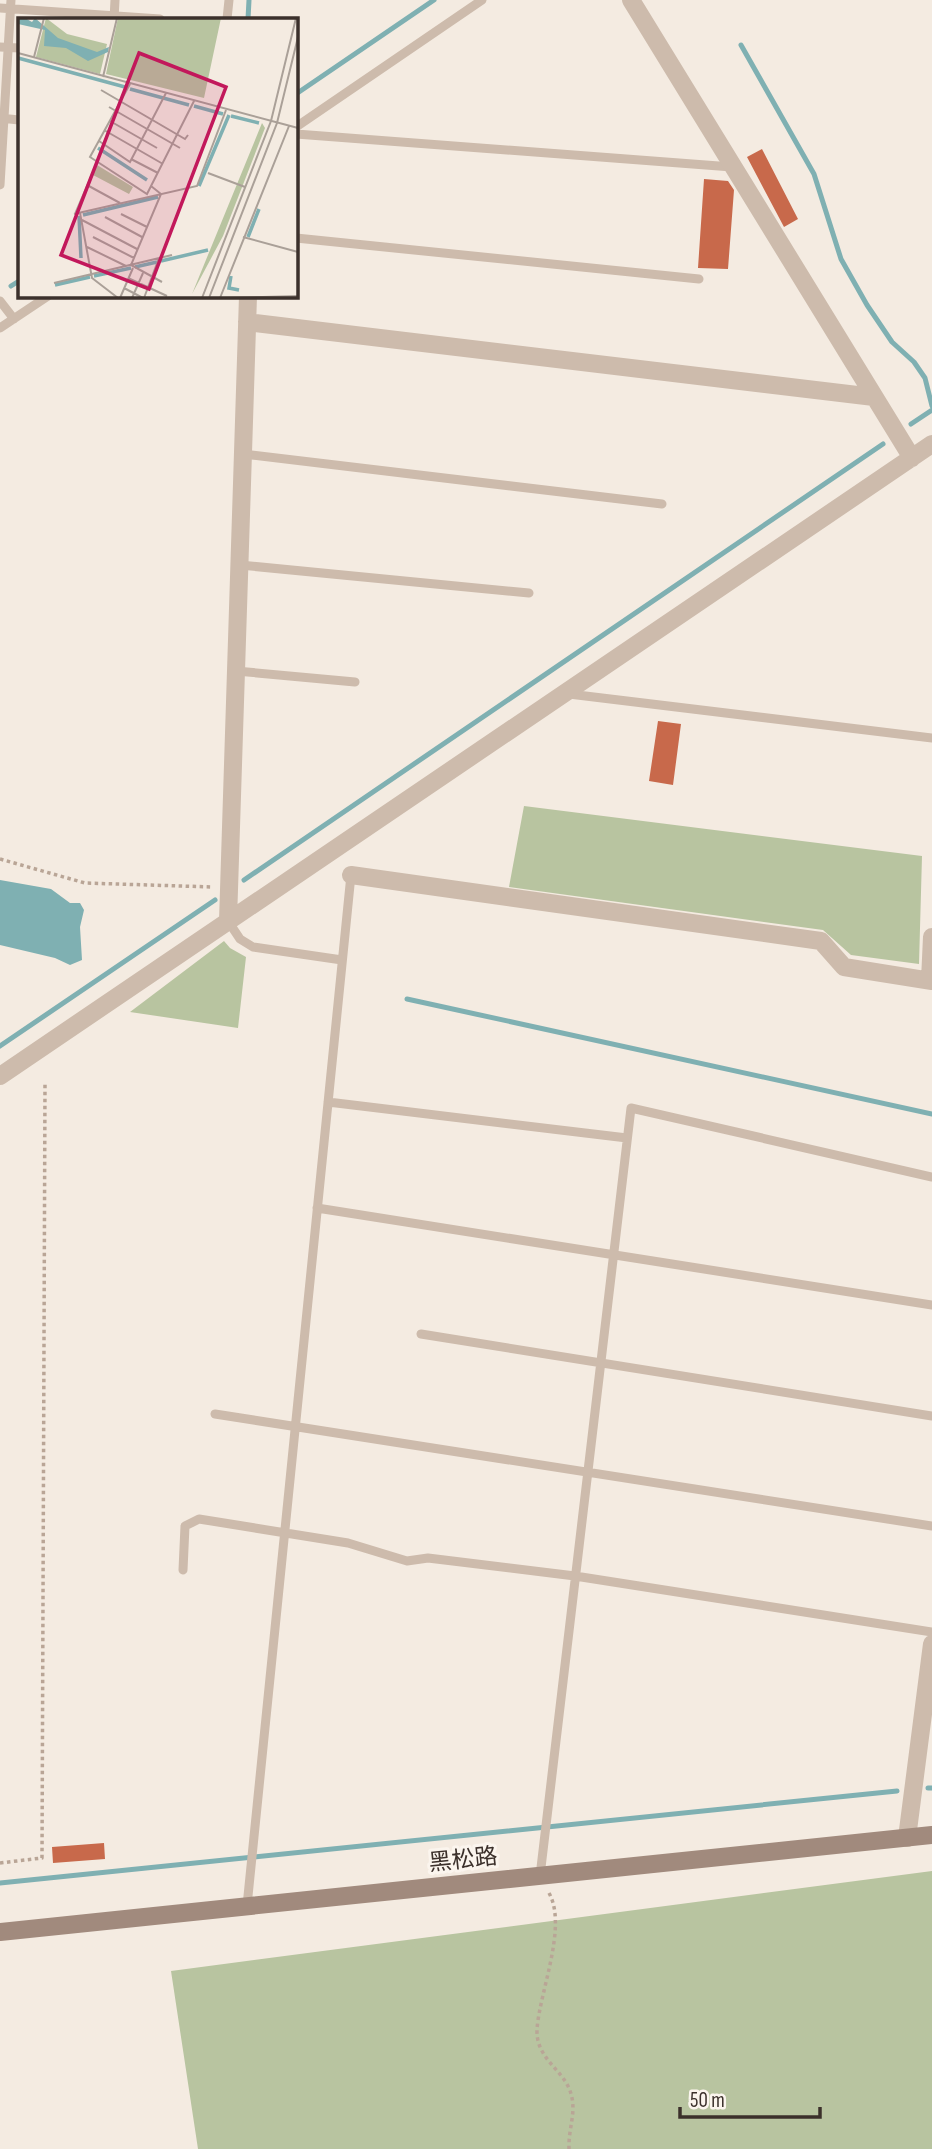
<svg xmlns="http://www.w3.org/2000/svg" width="932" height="2149" font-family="'Sofia Sans Condensed','Noto Sans SC',sans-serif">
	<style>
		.green { fill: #b8c4a0 }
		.water { fill: #7fb0b2 }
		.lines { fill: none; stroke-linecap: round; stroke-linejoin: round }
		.stream { stroke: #7fb0b2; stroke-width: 5 }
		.building { fill: #c8694b }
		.path { stroke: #b9a596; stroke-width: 3.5; stroke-dasharray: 3.5 3.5; stroke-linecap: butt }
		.lane { stroke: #cdbbac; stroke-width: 9 }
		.street { stroke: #cdbbac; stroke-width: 18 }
		.secondary { stroke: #a18a7d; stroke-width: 18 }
		.labels { text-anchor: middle; stroke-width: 6; stroke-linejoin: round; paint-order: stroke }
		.street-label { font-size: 23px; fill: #3b302b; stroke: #fbf5ee }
		.inset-river { fill: none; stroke: #7fb0b2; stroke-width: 3.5 }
		.inset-road { fill: none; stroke: #aaa098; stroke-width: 2 }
		.view { fill: #c2185b; fill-opacity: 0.15; stroke: #c2185b; stroke-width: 3.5 }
		.inset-edge { fill: none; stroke: #3b302b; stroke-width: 3.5 }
	</style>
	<rect width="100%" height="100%" fill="#f4ebe1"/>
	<!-- green -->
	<path class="green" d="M524,806L922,856L919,964L851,955L823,930L509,887Z
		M224,941L230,948L246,957L238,1028L130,1012Z
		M932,1871V2149H198L171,1971Z"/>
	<!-- water -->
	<path class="water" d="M0,880L51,889L70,903H80L84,910L80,927L82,960L70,965L55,958L0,945Z"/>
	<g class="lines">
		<!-- stream -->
		<path class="stream" d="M248,19L249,0
			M741,45L814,174L841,259L867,305L892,342L914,362L925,378L932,406
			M296,94L434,0
			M11,286L19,281
			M911,424L932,410
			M244,880L883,444
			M407,999L932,1114
			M0,1046L215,900
			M928,1788H932
			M0,1883L897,1791"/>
	</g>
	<!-- building -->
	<path class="building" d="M762,149L798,219L784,227L747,157Z
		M704,179L728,181L734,190L728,269L698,268Z
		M658,721L681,724L673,785L649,781Z
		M104,1843L105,1859L53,1863L52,1847Z"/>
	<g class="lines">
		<!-- path -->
		<path class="path" d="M0,859L85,883L213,887
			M0,1863L42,1858L45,1083
			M549,1893C568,1927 539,1993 537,2030C536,2056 559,2068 568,2086C579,2109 568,2126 569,2149"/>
		<!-- lane -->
		<path class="lane" d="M0,8L160,19
			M114,19L115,0
			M227,19L229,0
			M0,47L19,48
			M0,118L19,120
			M296,127L482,0
			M296,134L732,167
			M0,185L11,0
			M296,238L699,279
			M0,301L14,319
			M0,328L48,296
			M243,454L662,504
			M240,565L529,593
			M236,671L355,682
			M569,694L932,738
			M228,921L240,939L253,947L342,960
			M328,1102L627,1138
			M317,1208L932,1305
			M421,1334L932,1416
			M215,1414L932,1526
			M183,1570L185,1526L199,1519L348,1543L407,1561L428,1558L575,1576L932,1632
			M540,1876L631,1108L932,1177
			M247,1906L351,875"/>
		<!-- street -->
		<path class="street" d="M631,0L912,458
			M247,322L874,397
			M351,875L821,941L844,967L932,981
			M228,921L248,296
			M930,980L932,937
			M0,1076L932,444
			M907,1838L932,1644"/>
		<!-- secondary -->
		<path class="secondary" d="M0,1932L932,1835"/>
	</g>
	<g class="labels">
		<!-- street labels -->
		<g class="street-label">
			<text transform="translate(463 1859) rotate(-6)" y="8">黑松路</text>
		</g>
	</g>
	<!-- overview -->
	<g transform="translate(18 18)">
		<rect width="280" height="280" fill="#f4ebe1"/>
		<path d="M28,0L49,16L89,26L82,56L18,39ZM100,0H203L186,80L88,56ZM244,105L247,110L205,218L174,276ZM79,147L115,169L111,176L75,157Z" fill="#b8c4a0"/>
		<path d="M7,0L14,4L17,0L40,20L79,34L91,29L90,34L70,43L48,30L26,28L27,12L0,6V1Z" fill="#7fb0b2"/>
		<path class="inset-river" d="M0,40L107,69M112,71L171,87M176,88L205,96M213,98L241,105M80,130L129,162M181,168L211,97M65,197L140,179M61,198L63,240M230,219L241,191M143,243L190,232M117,249L139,244M76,258L113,250M213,258L211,270L221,272M37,267L72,259"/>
		<path class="inset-road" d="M0,35L280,110M16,39L26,0M85,59L99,0M112,66L72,139L129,176L176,83M83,72L167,121L170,117M91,89L162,130M92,103L139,130M86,112L145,146M81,123L112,144L148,75M113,141L140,155M190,155L227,169M69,167L102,185M133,168L143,176L113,247L144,264M62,195L74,260L100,280M56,196L179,168L208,92M57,196L79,145M103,196L129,209M87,199L124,219M64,202L119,231M75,219L116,240M225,219L280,234M69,229L108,248M110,260L149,278M36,265L154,237M106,270L125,280M102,280L115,250M114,280L125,255M126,280L141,240M184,280L253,103L278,0M191,280L259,105L280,19M202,280L271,108M206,280L280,278"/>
		<path class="view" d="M121,35L208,69L131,271L43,237Z"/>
		<rect width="280" height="280" class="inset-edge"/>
	</g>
	<!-- scale -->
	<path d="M680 2107v10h140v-10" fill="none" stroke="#3b302b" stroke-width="3.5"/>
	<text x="690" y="2107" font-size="21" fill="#3b302b" stroke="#fbf5ee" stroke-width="5" paint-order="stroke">50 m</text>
</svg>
